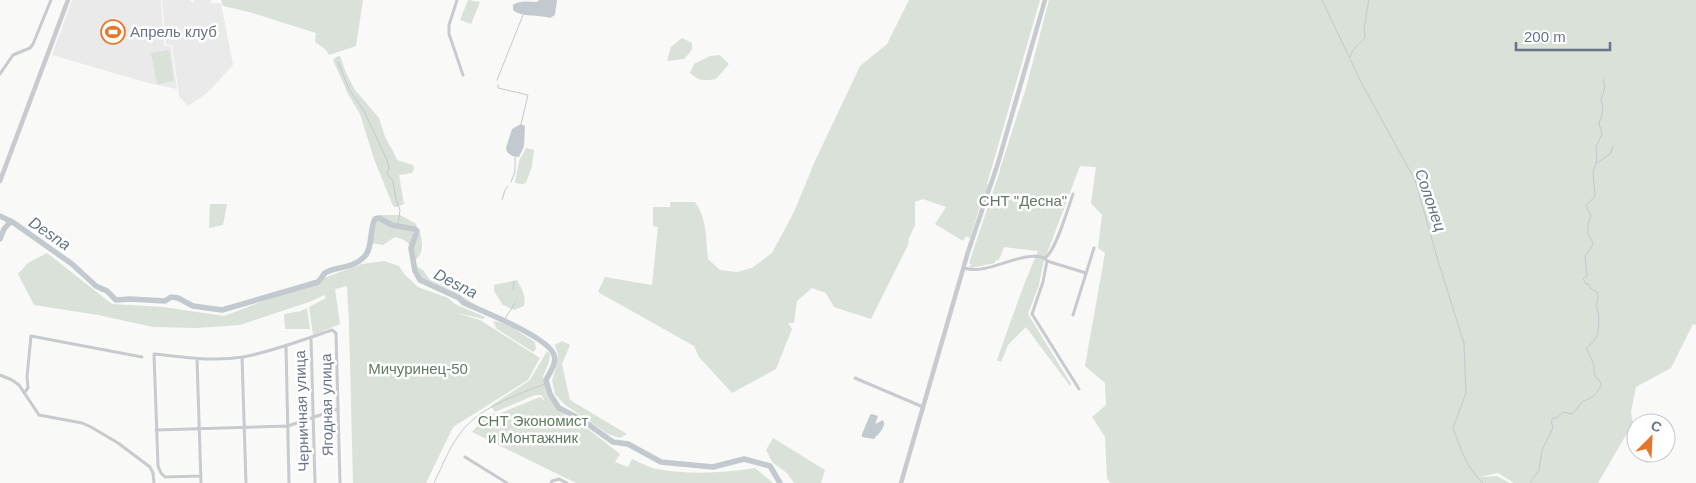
<svg xmlns="http://www.w3.org/2000/svg" width="1696" height="483" font-family="Helvetica,sans-serif">
	<style>
		.built { fill: #eaeaea }
		.green { fill: #d9e1d8 }
		.water { fill: #c2c9cf }
		.lines { fill: none; stroke-linecap: round; stroke-linejoin: round }
		.stream { stroke: #c2c9cf; stroke-width: 1 }
		.river { stroke: #c2c9cf; stroke-width: 5.5 }
		.minor { stroke: #c7cace; stroke-width: 3 }
		.tertiary { stroke: #c7cace; stroke-width: 4.5 }
		.labels { text-anchor: middle; stroke-width: 5; stroke-linejoin: round; paint-order: stroke }
		.poi-label { font-size: 15px; fill: #687488; stroke: #fff; text-anchor: start }
		.park-label { font-size: 15px; fill: #637a63; stroke: #fff }
		.street-label { font-size: 15px; fill: #687488; stroke: #fff }
		.water-label { font-size: 16px; font-style: italic; fill: #637583; stroke: #fff }
	</style>
	<rect width="100%" height="100%" fill="#f9f9f7"/>
	<!-- built -->
	<path class="built" d="M72,0H161L164,46H171L177,89L148,83L52,55Z
		M162,0H189L193,3L194,0H211V3H221L233,65L207,93L188,106L179,96L172,45H166Z"/>
	<!-- green -->
	<path class="green" d="M221,0H363L356,46L329,55L325,49L315,42L316,33L249,12L223,6Z
		M468,0L480,2L471,24L460,20Z
		M909,0H1040L987,184L989,185L981,203L970,238L966,236L963,241L935,224L946,207L923,199L915,202V225L909,238L908,245L871,319L834,307L826,293L812,288L797,301L794,323H788L792,329L776,369L732,393L699,357L694,346L598,292L605,277L652,285L658,227L653,226V207H670V202H695C707,218 706,239 708,259L720,270L737,272L752,268L772,253L794,212L815,161L860,66L887,44Z
		M1049,0H1696V325L1693,324L1671,368L1636,387L1631,412L1633,423L1598,483H1514L1498,473L1479,477L1497,476L1510,483H1111L1107,479L1105,437L1092,417L1106,405L1105,383L1085,366L1105,253L1098,248L1102,215L1091,203L1096,167L1080,166L1043,264L1039,285L1028,314L1071,384L1070,386L1026,327L1008,345L1001,362L997,360C1010,324 1022,287 1038,251L1004,247L999,260L995,261V263L970,268L969,266L972,265L969,263L1000,171V169L1026,88Z
		M682,38L692,43V50L684,59L667,61L671,47Z
		M169,50L174,81L157,84L151,53Z
		M720,55L729,64L716,79C704,81 698,81 690,73L694,64L710,56Z
		M340,56L346,73L355,90L379,118L385,137L394,153L397,160L413,165L414,169L412,173L399,175L404,204L397,207L393,206L374,159L360,114L348,94L333,60L336,57Z
		M526,148L534,150L532,166L526,183L522,184L515,183L519,161Z
		M210,204H227L223,225L209,228Z
		M381,215H400L415,223C422,234 427,252 414,261C412,247 410,240 395,237L383,245L371,243L375,219Z
		M47,253L112,304L163,307L224,316L340,272L362,264L384,261L399,266L405,275L418,287L448,298L455,304L485,317L483,319L454,312L480,320L540,358L528,380L453,427L426,483H353L349,323L347,286L335,289L340,324L313,335L309,307L326,298L324,295L312,301L240,325L197,328L153,327L98,315L34,305L18,274L28,263Z
		M416,266L423,270L430,280L457,293L484,310V313L459,297L421,279L416,271Z
		M517,280C522,289 526,296 524,306L514,310L503,305L494,291V285Z
		M307,308L310,329H285L284,314L301,311Z
		M493,321C509,323 522,334 535,342L536,349L533,352L497,329Z
		M562,341L570,345L562,364L570,400L627,434L620,438L608,434L564,404L555,394L552,380L556,368L558,355L555,345Z
		M547,351L550,354L549,362L543,376L547,395L563,414L588,429L620,454L615,462L628,467L632,459C640,462 649,468 657,469C689,475 723,473 755,468L773,483H576L472,432L489,413L498,414L540,397L545,401L541,395H535L495,412L491,406L530,380Z
		M773,438L825,470L821,483H794L787,473L773,463L766,450Z"/>
	<!-- water -->
	<path class="water" d="M539,0H557L555,15L550,18C537,14 522,18 513,10V5C520,0 528,2 537,2Z
		M521,124L525,126L524,146L519,157L512,156L507,152L506,148L512,129Z
		M872,414L878,416L875,424L883,420C887,427 879,433 874,439L862,437V434L870,415Z"/>
	<g class="lines">
		<!-- stream -->
		<path class="stream" d="M1322,0L1362,84L1415,180L1439,264L1464,343L1466,393L1453,428C1461,449 1466,468 1483,483
			M1350,57L1353,50L1365,38L1364,25L1366,22V16L1369,0
			M338,62L349,89L364,111L387,160L389,167L387,174L393,181L396,200L400,210L398,226
			M497,80L523,15
			M498,85V88L528,95L521,124
			M1597,163L1611,153L1613,146
			M511,182L515,172V157
			M502,200L505,190L508,186
			M513,289L514,282
			M504,320L515,303
			M434,483C442,467 448,450 459,435C478,407 517,395 547,383
			M1530,483L1539,470L1542,450L1553,428L1551,421L1553,418H1557L1563,412L1572,414C1576,411 1577,408 1580,404C1590,395 1593,402 1601,385L1600,381C1591,375 1596,371 1593,363C1591,358 1589,353 1586,348C1590,345 1593,343 1595,339C1600,333 1600,312 1596,306L1598,298L1597,292L1590,288L1589,284H1586L1583,279L1587,276L1585,256L1592,246L1593,243L1588,234V224L1591,216L1586,206L1595,196L1593,172L1597,160L1596,147L1602,134L1599,123L1602,115L1603,108L1601,100L1605,87L1603,79"/>
		<!-- river -->
		<path class="river" d="M0,216L14,223L72,264L96,286L107,291L116,300L130,299L165,301L171,297L178,298L193,306L222,310L318,282C320,280 323,275 325,273C335,266 352,270 365,256C373,247 369,230 375,219L379,218L392,225L414,229L417,231L411,248L415,271L420,280L459,298L464,303C482,311 548,337 554,355C557,363 550,372 546,380L550,394L559,408L582,420L613,442L628,444L661,462L713,467L744,459L770,466L780,483
			M0,239L4,229L11,221"/>
		<!-- minor -->
		<path class="minor" d="M457,0L449,25V34L463,75
			M0,74L13,55L30,48L33,44L51,0
			M1073,194C1068,208 1056,251 1045,258L1047,261L1043,282L1032,314L1079,389
			M1047,261L1086,273
			M964,268C990,276 1021,249 1045,258
			M1073,315L1094,248
			M311,338L315,483
			M286,347L289,483
			M242,357L246,483
			M197,359L201,483
			M0,375L12,380L19,385L39,415L82,423L91,427L118,443L150,467L153,473L154,483
			M855,378L923,407
			M24,393L28,388L27,377L31,336L142,357
			M156,430L288,426L338,409
			M465,457L507,483
			M201,476L165,477L161,473L158,466L154,354C183,357 213,362 243,357C274,351 303,340 332,330L336,333L340,483
			M551,483L552,481L559,479L567,483"/>
		<!-- tertiary -->
		<path class="tertiary" d="M0,181L68,0
			M901,483L968,252L998,163L1045,0"/>
	</g>
	<!-- icons -->
	<defs>
		<g id="stadium-ring" transform="scale(1.25)"><circle r="9.5" fill="#fff" stroke="#e6762a" stroke-width="1.5"/><path d="M0-5a6.5 5 0 1 0 0 10a6.5 5 0 1 0 0-10ZM-3.5-1.8h7v3.6h-7Z" fill="#e6762a"/></g>
	</defs>
	<g fill-rule="evenodd">
		<use href="#stadium-ring" x="113" y="32"/>
	</g>
	<g class="labels">
		<!-- poi labels -->
		<g class="poi-label">
			<text x="130" y="37">Апрель клуб</text>
		</g>
		<!-- park labels -->
		<g class="park-label">
			<text x="1023" y="206">СНТ "Десна"</text>
			<text x="418" y="374">Мичуринец-50</text>
			<text x="533" y="426">СНТ Экономист<tspan x="533" dy="17">и Монтажник</tspan></text>
		</g>
		<!-- street labels -->
		<g class="street-label">
			<text transform="translate(327 405) rotate(-91)" y="5">Ягодная улица</text>
			<text transform="translate(302 411) rotate(-92)" y="5">Черничная улица</text>
		</g>
		<!-- water labels -->
		<g class="water-label">
			<text transform="translate(1431 200) rotate(71)" y="6">Солонец</text>
			<text transform="translate(50 233) rotate(34)" y="6">Desna</text>
			<text transform="translate(456 283) rotate(27)" y="6">Desna</text>
		</g>
	</g>
	<!-- north arrow -->
	<g transform="translate(1651 438) rotate(24)"><circle r="24" fill="#ffffff" stroke="#c3c7cf"/>
	<path d="M0-4L9 19L0 12L-9 19Z" fill="#e6762a"/>
	<text y="-8" font-size="14" font-weight="bold" text-anchor="middle" fill="#687488">С</text>
	</g>
	<!-- scale -->
	<path d="M1516 42v8h94v-8" fill="none" stroke="#687488" stroke-width="2.5"/>
	<text x="1524" y="42" font-size="15" fill="#687488" stroke="#ffffff" stroke-width="4" paint-order="stroke">200 m</text>
</svg>
